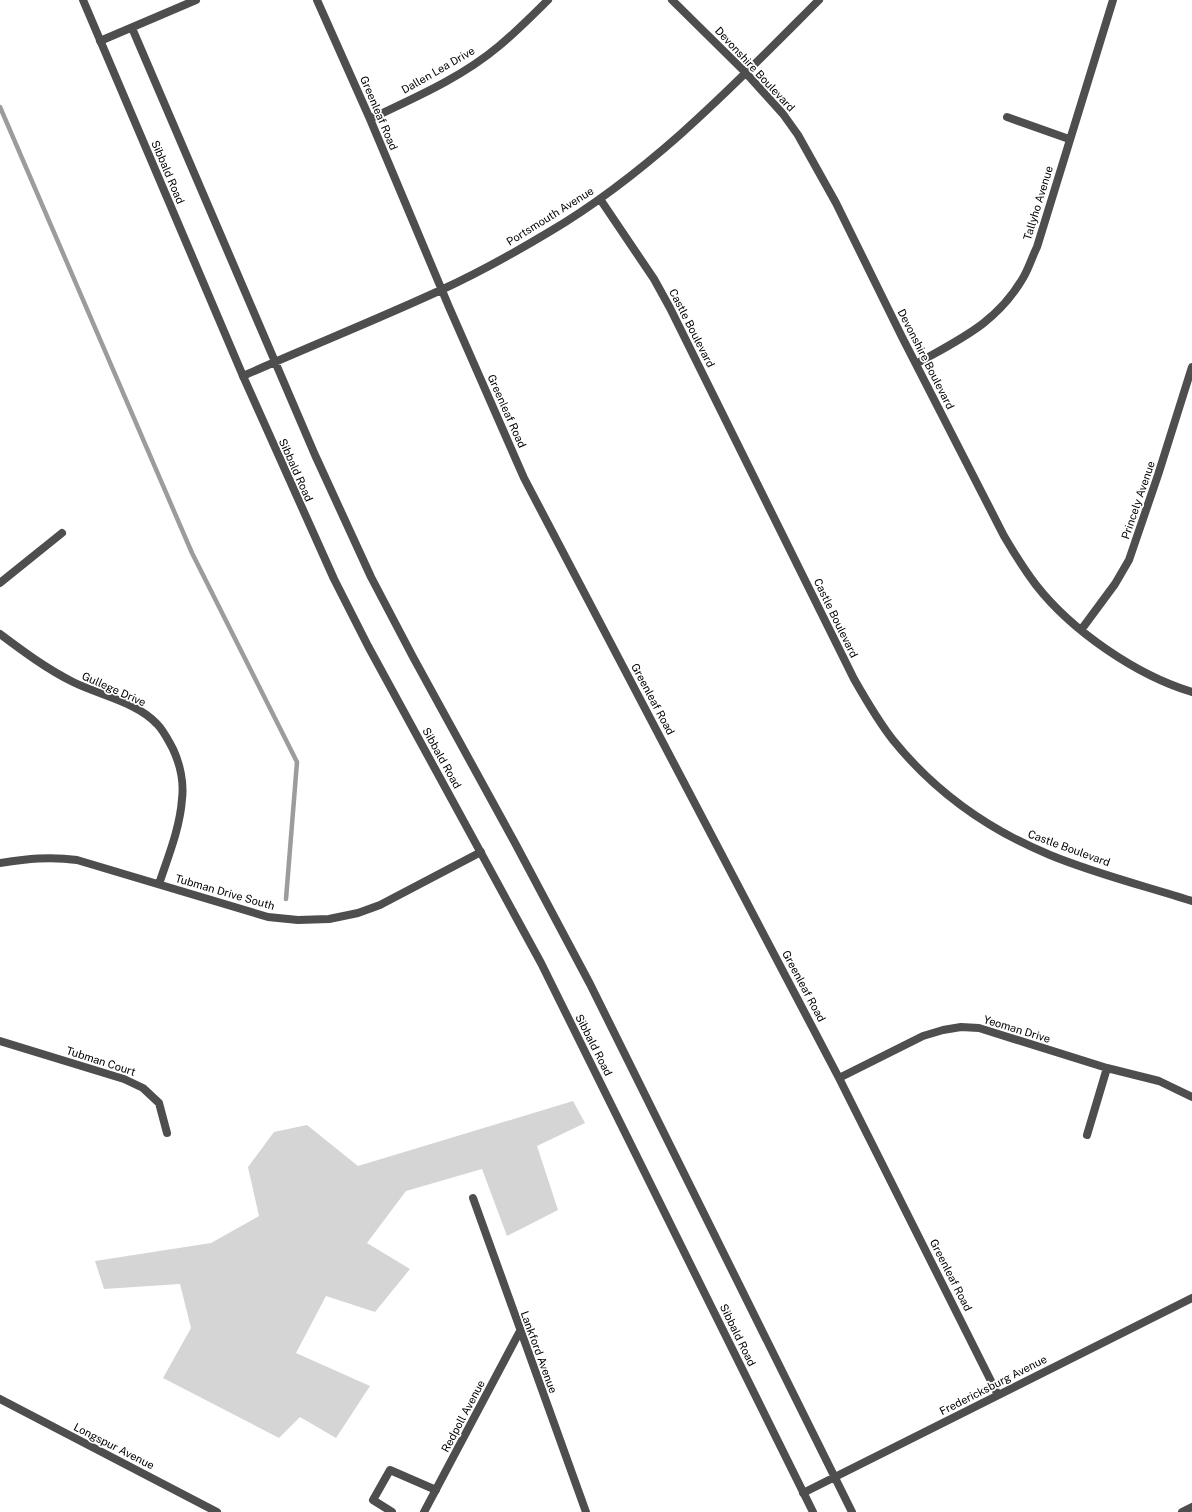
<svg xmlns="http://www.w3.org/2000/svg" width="1192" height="1512" font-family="'Public Sans',sans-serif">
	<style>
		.green { fill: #d5d5d5 }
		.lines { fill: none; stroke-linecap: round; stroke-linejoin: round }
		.stream { stroke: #9c9c9c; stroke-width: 4.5 }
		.service { stroke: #4e4e4e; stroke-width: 8 }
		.minor { stroke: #4e4e4e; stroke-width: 8 }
		.tertiary { stroke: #4e4e4e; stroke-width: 8 }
		.labels { text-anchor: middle; stroke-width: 3.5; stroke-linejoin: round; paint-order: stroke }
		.street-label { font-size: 11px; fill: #000; stroke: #fff }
	</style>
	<rect width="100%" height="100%" fill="#fff"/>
	<!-- green -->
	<path class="green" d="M573,1101L585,1123L537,1146L558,1210L507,1236L482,1169L406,1191L367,1243L410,1269L375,1312L326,1296L296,1353L370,1386L336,1438L300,1417L279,1438L163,1378L191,1328L180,1284L104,1289L95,1261L211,1243L259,1216L248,1167L274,1132L307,1125L358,1166Z"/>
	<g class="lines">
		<!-- stream -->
		<path class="stream" d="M0,107L192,553L297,762L286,899"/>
		<!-- service -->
		<path class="service" d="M392,1512L373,1500L390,1470L436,1490"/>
		<!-- minor -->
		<path class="minor" d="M317,0L370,119L449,307L524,478L839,1078L998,1395
			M672,0L746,73L783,114L798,135L836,203L902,337L1004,536C1014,553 1024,569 1036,585C1072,631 1136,675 1192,692
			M132,28L315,455L371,577L413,657L515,843L590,984L852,1512
			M100,41L196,0
			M1007,117L1069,139
			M370,119C414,98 461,78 499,46C516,32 532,16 548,0
			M600,199L654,279L670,308L854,679C866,700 878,721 893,740C935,792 989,830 1050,855C1096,874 1145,886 1192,901
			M916,364C960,339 997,323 1023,278C1029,268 1032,257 1037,247L1113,0
			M243,376C308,347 376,320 441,290C478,273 514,253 549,232C652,171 735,84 819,0
			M0,583L62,533
			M1081,630L1115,584L1129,560L1158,475L1192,367
			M0,634C24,652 47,669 73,682C99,695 137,702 157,724C164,731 168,740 173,749C180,764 184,783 182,799C180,828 168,857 159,884
			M0,863C27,859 49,856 77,860L268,917L298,920L329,919L358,913L380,905L481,852
			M0,1041L124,1079L143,1088L159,1103L167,1133
			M839,1078L923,1036L943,1030L961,1027L979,1028L1107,1068L1159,1081L1192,1097
			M1087,1135L1107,1068
			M473,1198L586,1512
			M0,1399L217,1512
			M803,1493L1192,1298
			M424,1512L520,1331
			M1182,1512L1192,1507"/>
		<!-- tertiary -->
		<path class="tertiary" d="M83,0L243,376L334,579L368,646L541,963L813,1512"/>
	</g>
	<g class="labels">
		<!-- street labels -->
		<g class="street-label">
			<text transform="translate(755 69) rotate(47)" y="4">Devonshire Boulevard</text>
			<text transform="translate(438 70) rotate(-30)" y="4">Dallen Lea Drive</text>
			<text transform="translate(379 113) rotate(67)" y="4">Greenleaf Road</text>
			<text transform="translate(168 172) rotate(67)" y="4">Sibbald Road</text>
			<text transform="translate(1038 203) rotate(-73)" y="4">Tallyho Avenue</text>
			<text transform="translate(550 216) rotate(-32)" y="4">Portsmouth Avenue</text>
			<text transform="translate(692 328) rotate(63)" y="4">Castle Boulevard</text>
			<text transform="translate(926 359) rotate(63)" y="4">Devonshire Boulevard</text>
			<text transform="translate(507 411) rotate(66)" y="4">Greenleaf Road</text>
			<text transform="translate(296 470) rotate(66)" y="4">Sibbald Road</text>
			<text transform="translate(1138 500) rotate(-71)" y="4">Princely Avenue</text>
			<text transform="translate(836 618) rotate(64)" y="4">Castle Boulevard</text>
			<text transform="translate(114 689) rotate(24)" y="4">Gullege Drive</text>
			<text transform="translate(653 699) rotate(62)" y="4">Greenleaf Road</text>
			<text transform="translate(442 758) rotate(61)" y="4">Sibbald Road</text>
			<text transform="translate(1069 848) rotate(20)" y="4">Castle Boulevard</text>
			<text transform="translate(225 892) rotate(16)" y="4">Tubman Drive South</text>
			<text transform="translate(804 986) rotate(62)" y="4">Greenleaf Road</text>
			<text transform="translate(1017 1029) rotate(17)" y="4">Yeoman Drive</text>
			<text transform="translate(594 1045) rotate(63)" y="4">Sibbald Road</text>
			<text transform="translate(101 1061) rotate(18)" y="4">Tubman Court</text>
			<text transform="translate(951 1275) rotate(63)" y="4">Greenleaf Road</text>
			<text transform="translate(738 1335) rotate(64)" y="4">Sibbald Road</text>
			<text transform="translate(539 1352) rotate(70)" y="4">Lankford Avenue</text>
			<text transform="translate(993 1385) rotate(-27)" y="4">Fredericksburg Avenue</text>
			<text transform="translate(463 1416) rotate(-62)" y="4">Redpoll Avenue</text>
			<text transform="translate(114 1446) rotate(27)" y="4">Longspur Avenue</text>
		</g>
	</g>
</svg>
